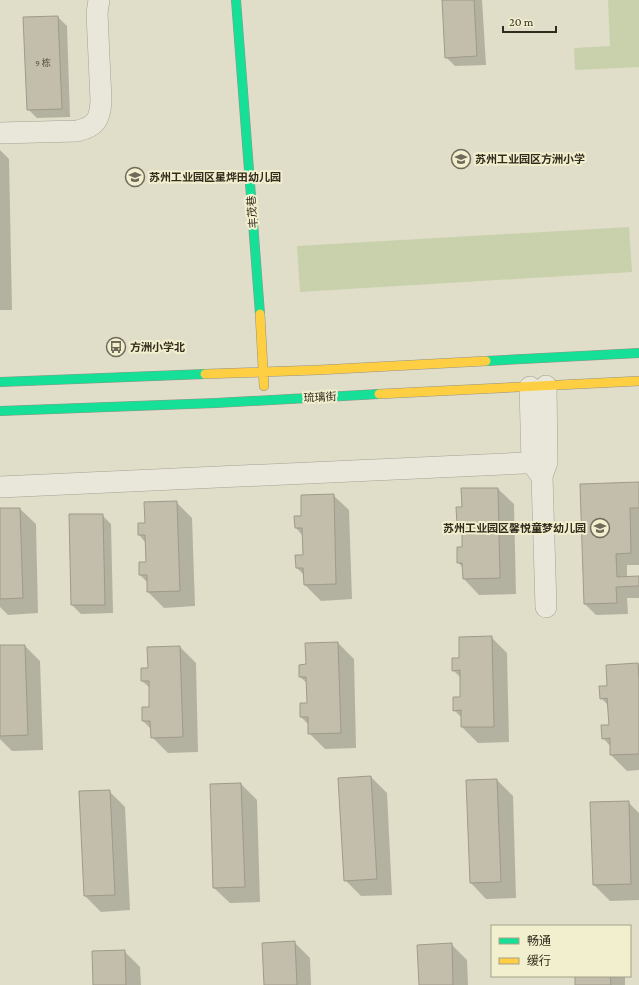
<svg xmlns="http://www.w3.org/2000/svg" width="639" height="985" font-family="'Crimson Pro','Noto Sans SC',serif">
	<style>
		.green { fill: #c9d1ac }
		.shadow { fill: #0003 }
		.building { fill: #c3bdab; stroke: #9f9a8a }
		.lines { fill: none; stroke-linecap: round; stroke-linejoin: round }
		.street-casing { stroke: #a5a293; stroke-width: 22 }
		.fast-casing { stroke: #959283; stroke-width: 10 }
		.slow-casing { stroke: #959283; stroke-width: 10 }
		.street { stroke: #e8e7da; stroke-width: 21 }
		.fast { stroke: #16e098; stroke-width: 9 }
		.slow { stroke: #ffcf43; stroke-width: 9 }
		.labels { text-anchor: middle; stroke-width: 4; stroke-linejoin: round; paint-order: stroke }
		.number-label { font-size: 9px; fill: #565040 }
		.poi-label { font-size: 11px; font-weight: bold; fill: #322b1d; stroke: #f2efcf; text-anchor: start }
		.street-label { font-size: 11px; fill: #322b1d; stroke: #f2efcf }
	</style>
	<rect width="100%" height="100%" fill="#e0dec9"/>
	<!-- green -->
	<path class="green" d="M608,0H639V67L575,70L574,48L610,46Z
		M629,227L632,272L300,292L297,246Z"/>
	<!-- shadow -->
	<path class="shadow" d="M443,0H482L486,65L455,66L446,57Z
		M58,17L67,26L70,117L37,118L28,109L24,18Z
		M0,150L9,159L12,310H0Z
		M639,483V565H627V578L639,577V598H627L628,614L596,615L585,604Z
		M498,489L514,504L516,594L479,595L464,579L463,568L458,562L463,548V528L458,523L463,508Z
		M333,495L349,510L352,599L321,601L305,585V576L297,568L304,556L303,536L296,528L295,517H302Z
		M176,502L192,518L195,606L164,608L148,592V583L140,575V563H147L146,543L139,535V524H146Z
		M0,509H20L36,524L38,613L8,615L0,607Z
		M102,515L111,524L113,613L81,614L72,605Z
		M491,637L507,653L509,742L478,743L462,727V718L454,710L461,698V678L453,670Z
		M338,643L354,659L356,748L325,749L309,733V725L301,717L308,704V684L300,677L307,665Z
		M0,646H25L40,661L43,750L12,751L0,739Z
		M180,647L196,663L198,752L168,753L152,737L151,729L143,721L150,708V688L142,681L149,669Z
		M638,664L639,665V770L627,771L611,755V747L603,738L610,726L609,706L601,698L608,687Z
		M371,777L387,793L392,895L361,896L345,880Z
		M497,780L513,796L516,898L486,899L471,883Z
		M241,784L257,800L260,902L230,903L214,888Z
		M109,791L125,807L130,910L101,912L85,896Z
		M628,802L639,813V900L610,901L594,885Z
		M294,942L310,958L311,985H265Z
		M451,944L467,960L468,985H420Z
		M124,951L140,967L141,985H94Z
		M576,976H625V985H576Z"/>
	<!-- building -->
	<path class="building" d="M442,0H474L477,56L445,58Z
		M58,16L62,109L27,110L23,17Z
		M639,482V508H630L631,553L616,554L617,577L639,576V586L616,587L617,603L584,604L580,484Z
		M461,488H498L500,578L463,579L462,563H457V547H462V524H457L456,507H462Z
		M334,494L336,584L304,585L303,568H296L295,555H303L302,528H295L294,516H301V495Z
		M177,501L180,591L147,592V575H139V562H146L145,535H138V523H145L144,502Z
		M0,508H20L23,598L0,599Z
		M69,514H103L105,605H71Z
		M492,636L494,727H461V710L453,711V697H460V670L452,671V658H459V637Z
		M338,642L341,733L308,734V717H300V703H307L306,677H299V665L306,664L305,643Z
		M0,645H25L28,735L0,736Z
		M180,646L183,737L151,738L150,721H142V707H149V681H141V668H148L147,647Z
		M638,663L639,680V754L610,755V738L602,739L601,725H609L607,698L600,699L599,686H607L606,665Z
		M371,776L377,879L344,881L338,778Z
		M497,779L501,882L470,883L466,780Z
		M241,783L245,887L213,888L210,784Z
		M110,790L115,895L84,896L79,791Z
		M629,801L631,884L593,885L590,802Z
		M295,941L297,985H264L262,943Z
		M452,943L453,985H419L417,945Z
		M125,950L126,985H93L92,951Z
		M575,976H610L611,985H575Z"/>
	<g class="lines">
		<!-- street casing -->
		<g class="street-casing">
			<path id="street" d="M0,133L77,131C96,127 100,119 101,101L97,13L99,0
				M546,386L547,462L542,476L546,607
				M530,387L532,463L540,474
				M0,487L547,462"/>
		</g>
		<!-- fast casing -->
		<g class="fast-casing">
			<path id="fast" d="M236,0L260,314
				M486,361L639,353
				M0,382L205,374
				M0,411L216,403L379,394"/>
		</g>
		<!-- slow casing -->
		<g class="slow-casing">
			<path id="slow" d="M260,314L264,386
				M205,374L318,370L486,361
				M379,394L639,381"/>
		</g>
		<!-- street -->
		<use href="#street" class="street"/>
		<!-- fast -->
		<use href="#fast" class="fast"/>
		<!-- slow -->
		<use href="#slow" class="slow"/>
	</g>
	<!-- icons -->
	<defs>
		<g id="school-ring" transform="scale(1)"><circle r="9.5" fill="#f2efcf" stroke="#6f6a59" stroke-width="1.5"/><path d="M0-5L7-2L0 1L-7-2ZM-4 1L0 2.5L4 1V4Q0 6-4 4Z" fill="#6f6a59"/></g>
		<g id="bus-ring" transform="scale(1)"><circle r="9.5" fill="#f2efcf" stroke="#6f6a59" stroke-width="1.5"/><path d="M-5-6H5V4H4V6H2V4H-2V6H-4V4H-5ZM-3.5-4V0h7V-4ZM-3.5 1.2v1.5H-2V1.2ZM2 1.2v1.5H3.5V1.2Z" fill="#6f6a59"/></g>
	</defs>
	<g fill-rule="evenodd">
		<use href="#school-ring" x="461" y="159"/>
		<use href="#school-ring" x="135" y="177"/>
		<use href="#bus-ring" x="116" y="347"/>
		<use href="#school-ring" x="600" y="528"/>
	</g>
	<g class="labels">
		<!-- number labels -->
		<g class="number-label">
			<text x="43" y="66">9 栋</text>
		</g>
		<!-- poi labels -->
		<g class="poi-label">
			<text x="475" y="163">苏州工业园区方洲小学</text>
			<text x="149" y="181">苏州工业园区星烨田幼儿园</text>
			<text x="130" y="351">方洲小学北</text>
			<text x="586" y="532" text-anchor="end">苏州工业园区馨悦童梦幼儿园</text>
		</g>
		<!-- street labels -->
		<g class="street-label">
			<text transform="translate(252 212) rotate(-94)" y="4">丰茂巷</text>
			<text transform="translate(320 397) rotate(-3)" y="4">琉璃街</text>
		</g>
	</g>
	<!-- legend -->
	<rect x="491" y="925" width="140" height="52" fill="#f2efcf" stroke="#a5a188"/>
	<rect x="499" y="938" width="20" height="6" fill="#16e098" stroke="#a5a188"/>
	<text x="527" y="945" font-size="12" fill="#322b1d">畅通</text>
	<rect x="499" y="958" width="20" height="6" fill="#ffcf43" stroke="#a5a188"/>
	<text x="527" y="965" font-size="12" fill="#322b1d">缓行</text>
	<!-- scale -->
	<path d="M503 26v6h53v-6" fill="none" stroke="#322b1d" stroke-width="2"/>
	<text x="509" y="26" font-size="12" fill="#322b1d" stroke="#f2efcf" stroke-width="3" paint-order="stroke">20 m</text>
</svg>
